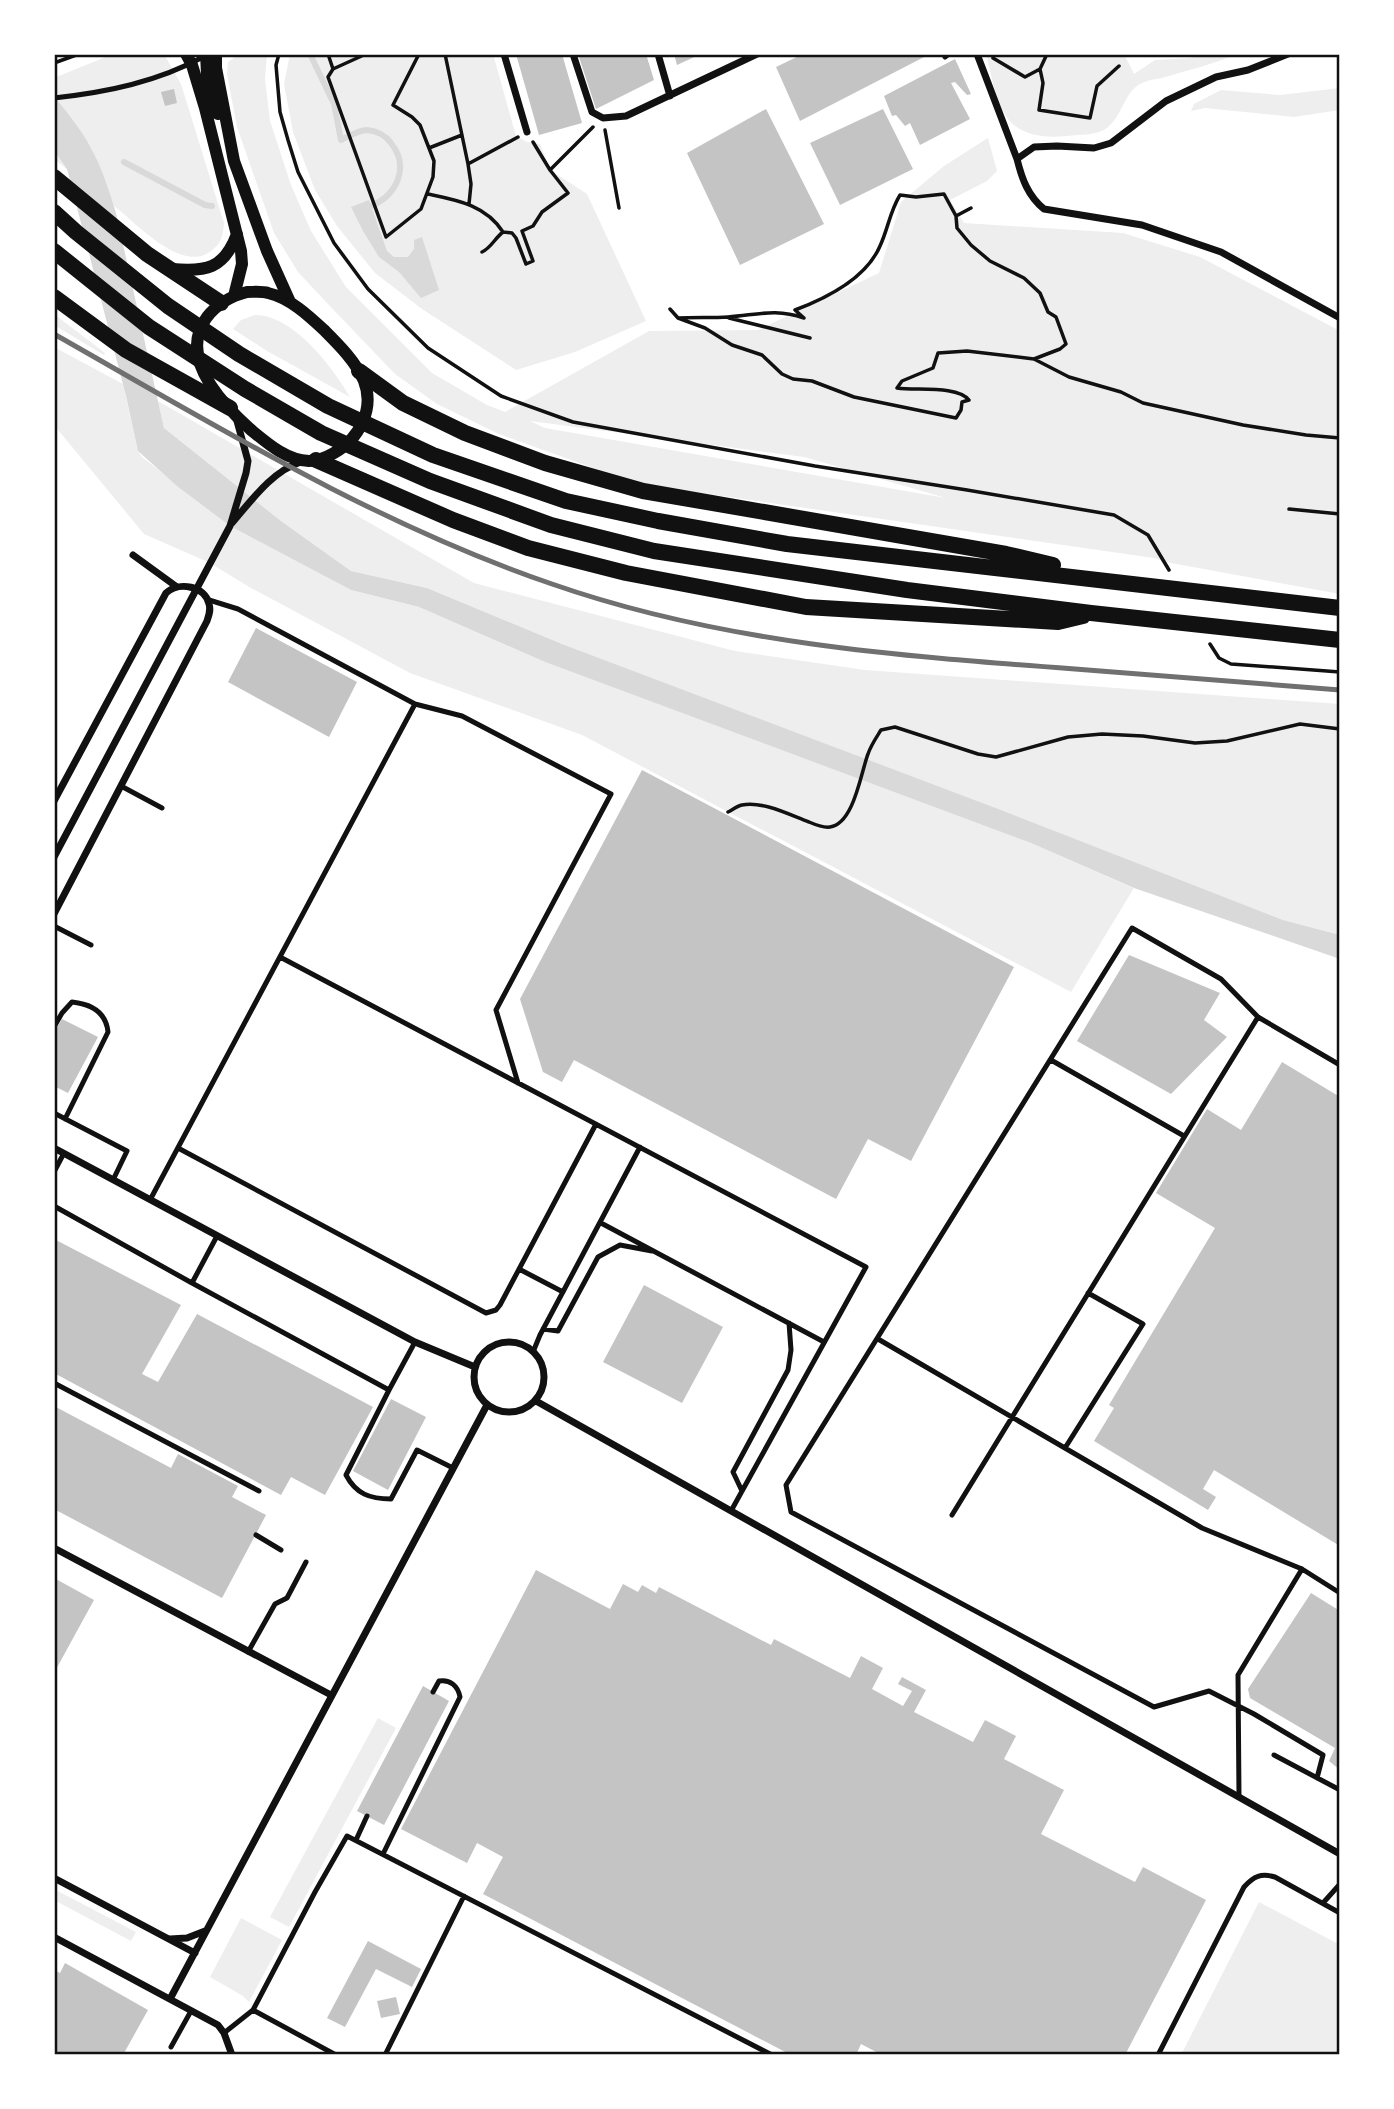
<svg xmlns="http://www.w3.org/2000/svg" width="1394" height="2109" font-family="Helvetica,sans-serif">
	<style>
		.green { fill: #eee; fill-rule: evenodd }
		.water { fill: #d9d9d9 }
		.lines { fill: none; stroke-linecap: round; stroke-linejoin: round }
		.stream { stroke: #d9d9d9; stroke-width: 6 }
		.building { fill: #c4c4c4 }
		.path { stroke: #111; stroke-width: 3.5 }
		.service { stroke: #111; stroke-width: 5 }
		.minor { stroke: #111; stroke-width: 7 }
		.tertiary { stroke: #111; stroke-width: 12 }
		.primary { stroke: #111; stroke-width: 16 }
		.rail { stroke: #707070; stroke-width: 5 }
		.neatline { fill: none; stroke: #111; stroke-width: 2.5 }
	</style>
	<rect width="100%" height="100%" fill="#fff"/>
	<!-- green -->
	<path class="green" d="M113,54H164L181,84L224,223C223,235 222,243 211,251C183,273 140,227 119,210C97,193 76,176 54,159V78Z
		M239,54H267L265,79L270,121L291,185L311,231L346,287L432,373L487,405L505,412L649,331L758,330L879,273L901,202L944,166L988,138L997,171L987,181L950,200L964,223L1123,233L1200,257L1340,331V594L1171,563L1154,558L638,484L499,434L437,404L395,374L326,302L298,272L274,233L237,127L227,74L228,62ZM530,421L804,457L946,498L545,428Z
		M290,54H493L516,136L527,142L540,144L550,170L587,194L646,321L575,352L516,370L422,309L375,273L337,226L315,190L293,132L284,84Z
		M986,54H1124L1134,74L1155,60L1191,58L1204,54H1237C1214,64 1189,70 1165,77C1158,79 1146,80 1140,84C1124,93 1122,116 1108,127C1097,136 1081,134 1067,136C1001,142 999,106 986,54Z
		M1340,88V110L1294,117L1205,108L1191,111L1194,104L1221,90L1280,95Z
		M54,314L105,353L104,355L54,325Z
		M255,315C293,315 332,366 350,397L267,351L233,329L241,320Z
		M54,347L123,384L138,451L142,457L230,526L351,590L419,607L545,662L1031,843L1133,888L1145,868L562,644L427,588L351,571L281,521L164,428L158,401L474,583L735,651L865,670L1340,704V935L1283,920L1146,868L1071,992L582,735L410,673L251,588L210,563L144,534L54,425Z
		M378,1718L396,1728L289,1927L270,1917Z
		M54,1889L136,1932L131,1941L54,1900Z
		M1259,1902L1340,1945V2055H1181Z
		M241,1918L282,1940L249,2002L243,1996L210,1977Z"/>
	<!-- water -->
	<path class="water" d="M54,96C69,115 85,134 95,156C104,174 110,194 116,213L164,428L281,521L351,571L427,588L562,644L1006,812L1283,920L1340,935V959L1134,888L1031,843L545,662L419,607L351,590L230,526L177,486L138,451L126,396L67,169L54,150Z
		M369,200L387,251L394,257H408L414,249V240L422,237L439,290L421,298L399,272L379,257L363,231L351,207Z"/>
	<g class="lines">
		<!-- stream -->
		<path class="stream" d="M310,54L334,104L341,140C349,136 359,130 367,130C377,131 386,136 391,143C410,167 397,195 371,206
			M124,162L205,205L212,206"/>
	</g>
	<!-- building -->
	<path class="building" d="M516,54H562L582,123L539,135Z
		M578,54H646L654,80L596,109Z
		M674,54H701L677,65Z
		M803,54H930L800,121L776,67Z
		M955,59L971,94L967,95L955,82L951,83L970,119L920,145L910,123L905,126L896,115L892,116L884,96Z
		M174,89L177,103L165,106L161,92Z
		M766,109L824,224L740,265L687,153Z
		M883,109L913,169L840,205L810,143Z
		M256,628L357,682L329,737L228,682Z
		M642,770L1014,967L911,1161L868,1139L836,1199L574,1060L562,1082L543,1072L520,999Z
		M1129,955L1220,993L1204,1020L1227,1037L1171,1094L1077,1041Z
		M62,1019L98,1037L68,1093L54,1086V1033Z
		M1282,1062L1340,1097V1546L1214,1470L1203,1489L1216,1497L1208,1510L1094,1441L1114,1408L1109,1405L1215,1228L1156,1193L1207,1109L1241,1130Z
		M54,1239L181,1305L142,1374L158,1382L197,1314L373,1407L325,1495L291,1477L281,1495L54,1373Z
		M644,1285L723,1327L682,1403L603,1362Z
		M391,1399L426,1417L388,1490L353,1471Z
		M54,1406L171,1468L178,1454L238,1486L232,1497L266,1515L222,1598L54,1509Z
		M536,1570L610,1609L623,1584L638,1592L642,1585L656,1593L659,1587L771,1645L774,1639L850,1678L861,1656L883,1668L872,1689L903,1706L912,1691L898,1684L902,1677L926,1690L914,1712L973,1742L985,1720L1016,1736L1004,1759L1064,1790L1041,1834L1135,1882L1143,1867L1206,1900L1125,2055H882L861,2044L856,2055H791L483,1894L503,1857L477,1843L467,1863L401,1829Z
		M54,1578L94,1600L54,1673Z
		M1311,1593L1340,1611V1770L1329,1761L1335,1748L1250,1698L1248,1689Z
		M423,1686L449,1701L384,1825L357,1811Z
		M368,1941L421,1969L412,1987L376,1969L345,2027L327,2018Z
		M65,1963L148,2010L123,2055L106,2053L105,2055H54V1970L60,1973Z
		M396,1997L400,2014L381,2018L377,2001Z"/>
	<g class="lines">
		<!-- path -->
		<path class="path" d="M279,54L276,65L280,112L288,140L298,172L334,243L368,289L428,348L501,396L573,422L815,466L967,490L1114,515L1148,535L1169,570
			M328,54L333,69L366,54
			M445,54L468,164L518,137
			M993,58L1025,77L1040,69L1047,54
			M54,63L79,54
			M333,69L328,77L386,237L421,209L433,177L434,161L420,125L412,117L393,105L419,54
			M1040,69L1043,83L1039,110L1090,118L1097,86L1119,66
			M605,130L619,208
			M533,142L550,170L593,127
			M429,148L462,135
			M468,164L471,184L469,204
			M428,194C457,200 486,205 503,232
			M971,208L956,216L957,228L971,245L990,261L1024,278L1040,293L1048,312L1056,317L1066,344L1060,349L1034,359L1069,377L1121,392L1143,403L1243,425L1306,435L1340,438
			M482,252C491,248 495,238 503,232L512,233L516,238L526,264L533,261L522,231L533,226L542,212L568,193L550,170
			M670,309L678,318C695,317 711,318 728,317C757,315 775,308 804,318L795,310C827,298 866,279 880,246C888,229 890,211 900,195L916,197L944,194L956,216
			M678,318L705,328L732,345L762,355L782,374L793,379L812,381L854,397L956,418L961,410L962,402L969,400C957,385 916,391 897,388L902,381L933,368L938,353L967,351L1034,359
			M729,318L810,338
			M1289,509L1340,514
			M1210,644L1219,658L1231,664L1340,672
			M728,812C732,810 737,806 742,805C764,801 790,815 809,822C816,825 823,828 830,827C854,824 861,772 868,754C871,745 876,738 881,730L895,727L978,754L996,757L1068,737L1102,734L1143,736L1195,743L1227,741L1300,724L1340,729"/>
		<!-- service -->
		<path class="service" d="M945,57L949,54
			M54,98C108,92 157,82 205,56
			M209,600L238,609L415,704
			M121,786L162,808
			M54,926L91,945
			M280,957L866,1267L731,1511
			M54,1027L62,1013L72,1002C91,1004 106,1012 108,1032L65,1119
			M1051,1060L1184,1136
			M54,1113L127,1151L113,1180
			M178,1148L486,1313L496,1310L500,1305L596,1124
			M54,1172L64,1153
			M150,1200L415,704L462,716L611,794L496,1010L518,1083
			M54,1206L192,1283
			M601,1223L824,1342
			M217,1236L192,1283L389,1390L415,1342
			M519,1269L563,1292
			M543,1329L558,1331L598,1257L620,1245L652,1251
			M878,1339L1202,1528L1302,1569L1340,1593
			M533,1352L540,1335L640,1147
			M54,1383L259,1491
			M389,1390L346,1475C356,1494 370,1499 391,1499L417,1450L453,1468
			M1065,1448L1143,1324L1088,1293
			M742,1491L733,1472L788,1370L791,1350L789,1323
			M952,1515L1258,1017
			M256,1535L281,1550
			M248,1652L275,1604L287,1598L306,1562
			M1274,1755L1340,1790
			M1317,1778L1323,1755L1254,1714L1209,1691L1154,1707L791,1512L786,1485L1132,928L1221,979L1258,1017L1340,1065
			M1239,1797L1238,1675L1302,1569
			M356,1840L367,1816
			M383,1854L460,1697C458,1686 450,1679 439,1681L433,1692
			M1323,1903L1340,1884
			M253,2010L336,2055
			M224,2033L253,2010L315,1892L347,1836L772,2055
			M171,2047L191,2011
			M385,2055L464,1896
			M1158,2055L1244,1887C1254,1876 1261,1873 1275,1877L1340,1913"/>
		<!-- minor -->
		<path class="minor" d="M504,54L527,132
			M573,54L592,112L603,118L626,116L757,54
			M658,54L670,96
			M977,54L1017,159
			M1288,54L1248,70L1216,77L1166,101L1111,143L1094,148L1057,146L1034,147L1017,159C1022,179 1028,196 1044,209L1142,225L1221,252L1340,318
			M232,523C251,501 272,471 301,462
			M133,555L177,587
			M54,801L166,593C179,581 205,586 209,604C211,610 209,615 207,621L54,914
			M54,857L230,526L246,473L248,461L237,421
			M54,1148L415,1342L475,1367
			M474 1377a35 35 0 1 1 70 0a35 35 0 1 1-70 0Z
			M536,1401L1340,1854
			M54,1548L331,1695
			M54,1878L195,1953
			M54,1937L218,2025L224,2033L232,2055
			M170,1939L187,1938L205,1931
			M170,1999L487,1405"/>
		<!-- tertiary -->
		<path class="tertiary" d="M186,54L192,65L205,108L241,251L242,264L234,296
			M206,54L207,74L218,114
			M216,54V68L234,161L267,251L290,302
			M172,269C206,272 224,269 237,234
			M247,292C254,292 262,291 268,293C290,298 309,316 325,331C339,345 356,362 364,381C375,409 359,439 334,453C327,457 318,461 309,461C286,460 267,443 250,429C221,403 177,357 207,317C218,303 231,296 247,292Z"/>
		<!-- primary -->
		<path class="primary" d="M54,177L147,254L221,303
			M54,212L76,232L168,306L239,354L328,406L433,455L566,501L658,521L787,544L1340,608
			M54,251L149,327L245,389L321,433L430,481L551,525L654,551L907,590L1091,613L1340,640
			M54,297L126,350L230,408
			M359,371L403,403L465,433L545,463L643,491L1006,554L1053,565
			M316,460L453,520L528,548L626,573L806,607L1058,622L1083,616"/>
		<!-- rail -->
		<path class="rail" d="M54,334C216,426 376,524 552,584C721,643 898,656 1075,669C1163,676 1251,683 1340,690"/>
	</g>
	<!-- border -->
	<rect width="1394" height="2109" fill="none" stroke="#ffffff" stroke-width="112"/>
	<rect x="56" y="56" width="1282" height="1997" class="neatline"/>
</svg>
